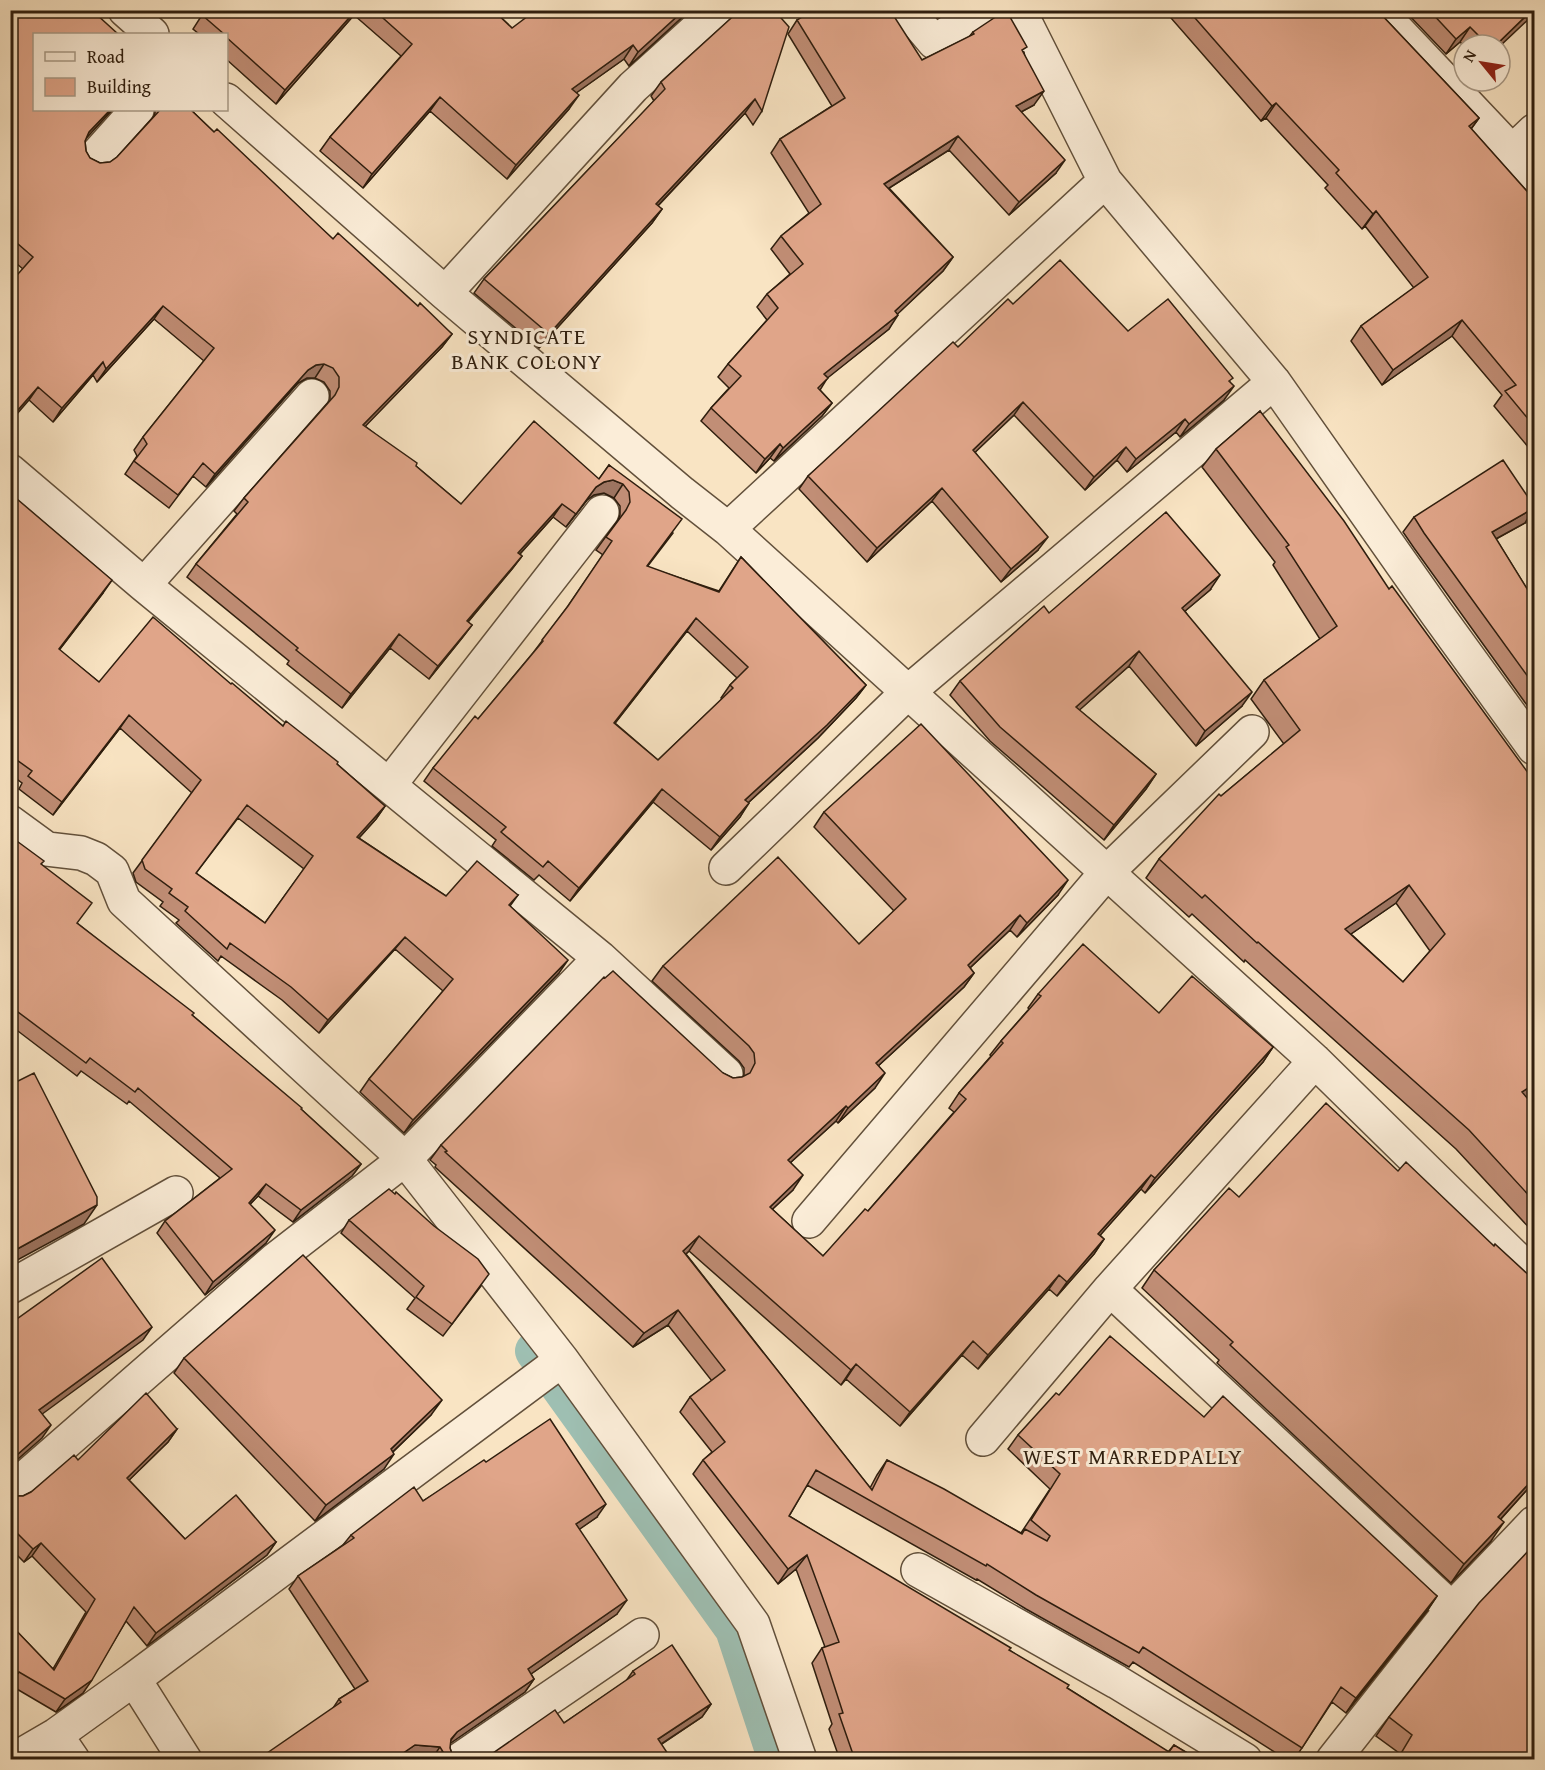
<svg xmlns="http://www.w3.org/2000/svg" width="1545" height="1770" font-family="'Gentium Book Plus',serif">
	<style>
		.lines { fill: none; stroke-linecap: round; stroke-linejoin: round }
		.canal { stroke: #9ebfb2; stroke-width: 40 }
		.street-casing { stroke: #62503b; stroke-width: 36 }
		.street { stroke: #fbedd8; stroke-width: 33 }
		.wall { fill: #c18e76; stroke: #2f1e0e; stroke-width: 1.5; fill-rule: evenodd }
		.shaded-wall { fill: #9d7460; stroke: #2f1e0e; stroke-width: 1.5 }
		.building { fill: #e0a589; stroke: #2f1e0e; stroke-width: 1.5; fill-rule: evenodd }
		.labels { text-anchor: middle; stroke-width: 6; stroke-linejoin: round; paint-order: stroke }
		.neighbourhood-label { font-size: 22px; letter-spacing: 1.5px; fill: #2f1e0e; stroke: #fbedd8 }
	</style>
	<rect width="100%" height="100%" fill="#f9e4c3"/>
	<filter id="stains"><feTurbulence type="fractalNoise" baseFrequency=".00333" numOctaves="4"/><feColorMatrix values="0 0 0 0 .2 0 0 0 0 .09 0 0 0 0 .02 0 0 0 .5 -.17"/></filter>
	<radialGradient id="worn" r=".72"><stop offset=".6" stop-color="#630" stop-opacity="0"/><stop offset="1" stop-color="#630" stop-opacity=".3"/></radialGradient>
	<g class="lines">
		<!-- canal -->
		<path class="canal" d="M535,1351L735,1629L778,1760"/>
		<!-- street casing -->
		<g class="street-casing">
			<path id="street" d="M125,10L152,34
				M907,10L934,42L984,10
				M1019,10L1105,181L1274,382L1437,614L1534,748
				M1378,10L1534,175
				M226,100L445,293L682,493L728,529L1315,1061
				M1511,153L1534,131
				M94,158L137,110
				M445,293L633,87L718,10
				M10,471L144,585L600,958L726,1074
				M728,529L1105,181
				M144,585L312,396
				M390,784L602,512
				M10,822L47,849L81,853L96,859L112,871L124,901L405,1159L562,1360L753,1624L800,1760
				M726,868L908,692L1274,382
				M809,1221L1106,873L1252,732
				M10,1287L176,1193
				M983,1439L1110,1289
				M10,1491L276,1259L405,1159L600,958
				M918,1570L1117,1682L1245,1760
				M1452,1609L1110,1289L1315,1061L1534,1276
				M56,1735L73,1760
				M13,1760L56,1735L134,1679
				M185,1760L134,1679L562,1360
				M459,1760L642,1635
				M1333,1760L1452,1609L1534,1523"/>
		</g>
		<!-- street -->
		<use href="#street" class="street"/>
	</g>
	<!-- wall -->
	<path class="wall" d="M10,10L34,110H112L86,138L85,141L86,151L90,158L100,163L110,162L117,157L154,116L155,113V110H191L214,132L333,239L452,334L442,347L365,426L416,466L461,504L599,479L609,465L673,533L647,567L719,591L741,557L866,685L856,698L818,738L748,803L740,817L711,850L653,802L570,901L539,875L534,880L492,846L496,840L424,781L433,768L478,719L533,653L566,609L603,555L596,550L618,520L620,515V506L614,498L604,493L594,495L587,500L566,527L553,517L520,554L522,556L512,569L468,622L472,625L462,638L429,679L390,648L342,708L287,664L289,661L187,577L196,564L237,514L234,511L244,498L330,400V391L324,382L315,378H307L298,383L206,487L193,476L169,508L125,474L137,456L134,450L143,437L204,361L154,319L97,382L93,375L53,422L29,400L23,269L10,258ZM687,631L737,678L730,685L721,698L722,699L658,760L615,723Z
		M198,10H493L512,28L690,10L629,66L624,59L576,93L569,109L507,179L430,111L363,188L320,151L330,137L401,56L354,15L276,104L226,59V34H199L193,29L202,15Z
		M736,10H774L762,111L753,125L745,113L658,206L662,209L652,223L539,348L474,293L484,279L654,101L651,96L661,82L736,14Z
		M1177,10H1377L1479,118L1471,129L1534,199V454L1494,406L1502,395L1452,336L1382,385L1351,341L1361,326L1414,288L1365,226L1362,229L1325,188L1328,185L1266,118L1261,121L1171,18Z
		M1404,10H1534L1500,45H1464V46L1460,42L1446,54Z
		M797,20L922,60L969,37L973,32L1024,52L1034,105L1021,112L1056,173L1009,215L949,150L889,188L953,257L943,271L897,314L889,329L828,377L820,390L832,403L822,416L774,461L770,458L756,473L701,421L711,408L729,388L718,377L728,364L767,320L757,307L767,294L790,274L771,249L781,236L809,213L771,153L780,139L832,106L788,34Z
		M1013,304L1128,331L1230,382L1224,400L1180,437L1176,432L1127,472L1117,460L1085,490L1014,415L975,452L1038,550L1001,582L932,501L867,562L799,489L808,476L958,347Z
		M1260,411L1534,1093L1527,1098L1534,1106V1233L1456,1149L1245,960L1244,962L1192,914L1189,917L1146,878L1159,859L1221,796L1284,744L1251,699L1264,680L1320,639L1273,565L1275,562L1202,467L1216,449ZM1396,903L1430,951L1403,982L1351,934Z
		M10,493L103,593L59,650L99,682L231,684L283,726L337,764L385,806L376,819L359,838L446,896L518,895L510,906L559,973L404,1133L360,1092L369,1079L443,991L395,949L319,1033L282,1000L221,956L218,961L176,923L179,920L160,906L163,902L136,882L133,873L192,793L120,728L53,815L19,789L22,783L10,774ZM238,818L304,869L265,923L196,873Z
		M1414,517L1525,523L1496,539L1529,592L1534,588V715L1414,548L1403,532Z
		M1210,590L1185,611L1242,706L1196,746L1129,666L1079,710L1156,774L1146,789L1104,840L990,741L950,695L960,681L1049,613Z
		M824,812L1058,895L1017,937L1010,930L970,968L974,973L964,987L878,1066L875,1088L838,1123L836,1121L791,1162L793,1190L772,1209L823,1256L868,1211L954,1112L949,1108L959,1093L991,1056L990,1055L1001,1041L1029,1009L1028,1008L1038,994L1159,1013L1273,1047L1263,1062L1145,1193L1141,1189L1100,1235L1104,1239L1094,1254L1057,1296L1049,1289L978,1369L962,1355L900,1426L846,1379L841,1385L689,1251L686,1254L870,1488L877,1475L887,1460L1021,1533L1050,1489L1008,1449L1018,1435L1059,1395L1204,1417L1437,1596L1427,1611L1346,1713L1332,1702L1294,1760H1287L1133,1662L1129,1667L1026,1609L977,1579L976,1580L807,1485L789,1516L1009,1650L1067,1688L1168,1752L1174,1745L1199,1760H840L829,1729L832,1724L812,1663L822,1648L825,1647L796,1569L778,1584L693,1474L703,1460L712,1452L680,1412L690,1397L712,1381L668,1325L633,1347L435,1167L436,1165L430,1160L441,1145L723,1073L733,1078L742,1077L744,1076V1068L739,1061L652,981L663,966L859,944L894,911L814,827Z
		M10,836L41,864L77,923L192,1015L301,1109L361,1164L352,1176L293,1222L258,1196L250,1204L266,1243L205,1295L157,1233L165,1221L220,1178L129,1101L127,1104L81,1071L77,1076L10,1025Z
		M1398,1171L1494,1246L1534,1280V1482L1501,1519L1491,1541L1451,1583L1217,1363L1219,1360L1142,1288L1154,1270L1239,1197Z
		M349,1220L481,1286L443,1336L407,1309L415,1298L341,1233Z
		M184,1358L431,1415L393,1452L384,1469L315,1521L174,1373Z
		M177,1429L168,1442L129,1480L185,1539L276,1542L267,1555L147,1646L126,1621L83,1693L56,1712L10,1685V1624L53,1669L86,1612L32,1556L24,1562L10,1548V1494L14,1496H23L31,1492L78,1460Z
		M486,1462L597,1517L579,1529L617,1614L531,1674L534,1679L525,1692L450,1743V1748L453,1757L456,1760H419L406,1758L333,1708L339,1699L355,1689L289,1589L298,1576L343,1545L351,1535L423,1501Z
		M633,1671L711,1704L702,1717L662,1744L564,1723L626,1681Z
		M1389,1717L1534,1760H1395L1399,1753L1376,1736Z"/>
	<!-- shaded-wall -->
	<path class="shaded-wall" d="M356,10H357L354,15L276,104L285,90Z
		M684,10H690L629,66L638,52Z
		M1532,10H1534V14L1500,46V45H1496Z
		M1470,27L1460,42L1446,54L1456,39Z
		M633,45L624,59L562,103L572,89Z
		M1044,91L1034,105L1006,120L1016,106Z
		M579,95L569,109L507,179L516,165Z
		M440,97L430,111L363,188L372,174Z
		M755,99L745,113L646,218L656,204Z
		M1276,103L1266,118L1261,121L1272,106Z
		M110,110H112L80,145L89,132Z
		M1479,118L1468,133L1469,126Z
		M958,136L949,150L875,197L884,184Z
		M1065,160L1056,173L1009,215L1019,202Z
		M662,209L652,223L539,348L549,334Z
		M1376,211L1365,226L1362,229L1373,214Z
		M953,257L943,271L886,325L895,311Z
		M163,306L154,319L97,382L106,369Z
		M898,315L889,329L815,388L824,374Z
		M1462,320L1452,336L1382,385L1393,370Z
		M452,334L442,347L354,438L363,425Z
		M103,362L93,375L53,422L62,408Z
		M324,364L315,378H307L298,383L206,487L215,474L308,370L316,365Z
		M1234,386L1224,400L1180,437L1189,424Z
		M38,387L29,400L10,422V419Z
		M1023,402L1014,415L964,463L973,450Z
		M832,403L822,416L774,461L783,448Z
		M1185,419L1176,432L1127,472L1136,459Z
		M780,444L770,458L756,473L765,459Z
		M1126,447L1117,460L1085,490L1094,477Z
		M613,480L623,484L614,498L604,493L594,495L587,500L566,527L596,487L604,482Z
		M942,488L932,501L867,562L877,548Z
		M562,504L553,517L509,566L518,553Z
		M1534,508L1525,523L1481,547L1492,532Z
		M1048,537L1038,550L1001,582L1011,569Z
		M522,556L512,569L458,634L467,621Z
		M1220,575L1210,590L1172,622L1182,608Z
		M112,580L103,593L50,662L59,649Z
		M696,618L687,631L605,736L614,723Z
		M472,625L462,638L429,679L438,666Z
		M399,634L390,648L342,708L351,694Z
		M1139,651L1129,666L1066,722L1076,707Z
		M866,685L856,698L818,738L736,814L745,800Z
		M1252,692L1242,706L1196,746L1205,731Z
		M129,715L120,728L53,815L62,802Z
		M1156,774L1146,789L1104,840L1114,825Z
		M662,789L653,802L570,901L579,888Z
		M749,803L740,817L711,850L720,837Z
		M385,806L376,819L348,850L357,837Z
		M1068,880L1058,895L1017,937L1027,923Z
		M1409,885L1396,903L1332,947L1345,929Z
		M1020,915L1010,930L957,980L968,965Z
		M405,937L395,949L319,1033L328,1020Z
		M568,960L559,973L404,1133L413,1120Z
		M974,973L964,987L865,1078L876,1063Z
		M1273,1047L1263,1062L1145,1193L1155,1178Z
		M885,1073L875,1088L838,1123L848,1108Z
		M1534,1084V1093L1509,1111L1522,1092Z
		M846,1106L836,1121L778,1174L788,1160Z
		M361,1164L352,1176L293,1222L301,1210Z
		M803,1175L793,1190L760,1221L770,1207Z
		M1151,1175L1141,1189L1088,1249L1098,1234Z
		M266,1184L258,1196L240,1215L249,1203Z
		M97,1205L84,1224L10,1264V1253Z
		M275,1230L266,1243L205,1295L213,1282Z
		M699,1236L689,1251L673,1266L683,1251Z
		M1104,1239L1094,1254L1057,1296L1067,1282Z
		M1059,1275L1049,1289L978,1369L988,1355Z
		M678,1310L668,1325L633,1347L644,1333Z
		M152,1327L143,1340L30,1423L39,1410Z
		M973,1341L962,1355L900,1426L910,1412Z
		M856,1364L846,1379L841,1385L851,1370Z
		M442,1400L431,1415L380,1464L391,1449Z
		M51,1425L42,1438L10,1466V1461Z
		M177,1429L168,1442L118,1491L127,1478Z
		M394,1454L384,1469L315,1521L326,1505Z
		M1534,1478V1482L1486,1535L1498,1517Z
		M606,1504L597,1517L567,1538L576,1524Z
		M1504,1522L1491,1541L1451,1583L1464,1564Z
		M276,1542L267,1555L147,1646L156,1633Z
		M41,1543L32,1556L24,1562L33,1549Z
		M807,1555L796,1569L778,1584L788,1569Z
		M1437,1596L1427,1611L1346,1713L1356,1698Z
		M627,1600L617,1614L518,1683L528,1669Z
		M19,1672L10,1684V1680Z
		M534,1679L525,1692L448,1745L442,1752L457,1732Z
		M92,1680L83,1693L56,1712L65,1699Z
		M711,1704L702,1717L649,1752L658,1739Z
		M415,1745L440,1747L431,1760L406,1758L404,1760H393Z"/>
	<!-- building -->
	<path class="building" d="M10,10H89L95,16L96,14L118,34H34V110H110L89,132L85,141L86,151L90,158L100,163L110,162L117,157L160,110H191L214,132L217,129L333,239L338,233L418,306L420,303L452,334L363,425L417,463L416,466L461,504L534,421L599,479L609,465L682,519L647,566L719,592L741,557L866,685L827,725L745,800L749,803L720,837L662,789L579,888L548,861L543,867L501,832L506,827L433,768L475,716L478,719L543,641L542,640L568,606L612,541L606,537L626,510L630,502L629,492L623,484L613,480L604,482L596,487L576,514L562,504L518,553L522,556L467,621L472,625L438,666L399,634L351,694L296,650L298,648L196,564L248,502L244,498L335,395L339,387V377L333,368L324,364L316,365L308,370L215,474L203,463L178,495L134,461L147,444L143,437L214,348L163,306L106,369L103,362L62,408L38,387L10,419V283L33,257L10,237ZM696,618L748,667L730,685L733,688L658,760L614,723Z
		M206,10H356L285,90L226,37V34H224L202,15Z
		M374,10H493L512,28L536,10H684L638,52L633,45L572,89L579,95L516,165L440,97L372,174L330,137L412,44Z
		M740,10H774L789,27L762,111L755,99L656,204L662,209L549,334L484,279L665,89L661,82Z
		M813,10H890L922,60L974,34L973,32L1006,10L1027,47L1022,50L1044,91L1016,106L1065,160L1019,202L958,136L884,184L953,257L895,311L898,315L824,374L828,378L818,388L832,403L783,448L780,444L765,459L711,408L741,376L728,364L778,308L767,294L803,264L781,236L821,204L780,139L845,98L797,20Z
		M1188,10H1377L1479,118L1469,126L1534,199V426L1505,391L1516,385L1462,320L1393,370L1361,326L1428,277L1376,211L1373,214L1336,173L1339,170L1276,103L1272,106Z
		M1429,10H1532L1496,45H1488L1470,27L1456,39Z
		M1060,260L1128,331L1168,299L1233,378L1229,381L1234,386L1189,424L1185,419L1136,459L1126,447L1094,477L1023,402L973,450L1048,537L1011,569L942,488L877,548L808,476L953,342L958,347L1008,299L1013,304Z
		M1260,411L1344,521L1389,589L1392,586L1534,781V1084L1522,1092L1534,1106V1201L1469,1130L1258,942L1257,943L1205,895L1202,898L1159,859L1219,794L1221,796L1300,730L1264,680L1337,626L1286,547L1289,545L1216,449ZM1409,885L1445,934L1403,982L1345,929Z
		M1503,460L1534,506V508L1492,532L1529,592L1534,588V685L1424,533L1414,517Z
		M10,493L112,580L59,649L99,682L153,617L231,684L232,683L283,726L286,721L338,762L337,764L385,806L357,837L446,896L477,861L518,895L509,905L568,960L413,1120L369,1079L453,979L405,937L328,1020L291,987L230,943L227,949L185,911L188,907L169,893L172,889L145,869L142,860L201,780L129,715L62,802L28,776L32,771L10,755V622L13,619L10,617ZM247,805L313,856L265,923L196,873Z
		M1166,512L1220,575L1182,608L1252,692L1205,731L1139,651L1076,707L1156,774L1114,825L1000,727L960,681L1044,606L1049,613Z
		M921,724L1068,880L1027,923L1020,915L968,965L974,973L876,1063L885,1073L848,1108L846,1106L788,1160L803,1175L770,1207L823,1256L865,1209L868,1211L966,1099L959,1093L1003,1043L1001,1041L1041,996L1038,994L1083,944L1159,1013L1192,976L1273,1047L1155,1178L1151,1175L1098,1234L1104,1239L1067,1282L1059,1275L988,1355L973,1341L910,1412L856,1364L851,1370L699,1236L683,1251L872,1490L887,1460L944,1489L1022,1534L1025,1529L1047,1541L1050,1536L1031,1520L1060,1474L1018,1435L1056,1393L1059,1395L1110,1336L1204,1417L1223,1396L1437,1596L1356,1698L1341,1687L1302,1748L1143,1647L1139,1653L1036,1595L987,1564L986,1566L816,1470L789,1516L1011,1648L1009,1650L1069,1685L1067,1688L1169,1752L1174,1745L1199,1760H855L839,1714L843,1713L822,1648L839,1642L807,1555L788,1569L703,1460L725,1442L690,1397L725,1370L678,1310L644,1333L445,1152L447,1151L441,1145L604,977L605,978L613,971L723,1073L733,1078L742,1077L750,1073L755,1063L754,1053L749,1046L663,966L778,857L859,944L906,899L824,812Z
		M10,836L44,861L41,864L92,903L77,923L194,1013L192,1015L302,1108L301,1109L361,1164L301,1210L266,1184L249,1203L275,1230L213,1282L165,1221L232,1169L138,1088L135,1092L90,1058L86,1063L10,1006Z
		M34,1073L97,1197V1205L10,1253V1085Z
		M1326,1103L1398,1171L1406,1162L1494,1246L1495,1244L1534,1280V1478L1498,1517L1504,1522L1464,1564L1230,1345L1233,1342L1154,1270L1229,1188L1239,1197Z
		M389,1189L395,1194L396,1192L434,1226L478,1259L489,1274L452,1324L416,1297L424,1286L349,1220Z
		M303,1255L442,1400L391,1449L394,1454L326,1505L184,1358Z
		M102,1258L152,1327L39,1410L51,1425L10,1461V1324Z
		M146,1393L177,1429L127,1478L185,1539L236,1495L276,1542L156,1633L134,1607L92,1680L65,1699L19,1672L10,1680V1624L54,1670L95,1599L41,1543L33,1549L10,1526V1494L14,1496H23L31,1492L74,1455L78,1460Z
		M550,1419L606,1504L576,1524L627,1600L528,1669L534,1679L457,1732L451,1739L450,1748L453,1757L456,1760H448L440,1747L415,1745L393,1760H257L341,1702L339,1699L368,1681L298,1576L354,1538L351,1535L414,1487L423,1501L484,1460L486,1462Z
		M1532,1547L1534,1549V1760H1397L1412,1735L1389,1717L1479,1603Z
		M672,1645L711,1704L658,1739L672,1760H483L555,1710L564,1723L635,1674L633,1671Z"/>
	<g class="labels">
		<!-- neighbourhood labels -->
		<g class="neighbourhood-label">
			<text x="527" y="344">SYNDICATE<tspan x="527" dy="25">BANK COLONY</tspan></text>
			<text x="1133" y="1464">WEST MARREDPALLY</text>
		</g>
	</g>
	<!-- margin -->
	<rect width="1545" height="1770" fill="none" stroke="#f9e4c3" stroke-width="36"/>
	<rect x="12" y="12" width="1521" height="1746" fill="none" stroke="#2f1e0e" stroke-width="3"/>
	<rect x="18" y="18" width="1509" height="1734" fill="none" stroke="#2f1e0e" stroke-width="1.5"/>
	<!-- legend -->
	<rect x="33" y="33" width="195" height="78" fill="#fbedd8" stroke="#a99a87" stroke-width="1.5"/>
	<rect x="45" y="52" width="30" height="9" fill="#fbedd8" stroke="#a99a87" stroke-width="1.5"/>
	<text x="87" y="63" font-size="18" fill="#2f1e0e">Road</text>
	<rect x="45" y="78" width="30" height="18" fill="#e0a589" stroke="#a99a87" stroke-width="1.5"/>
	<text x="87" y="93" font-size="18" fill="#2f1e0e">Building</text>
	<!-- north arrow -->
	<g transform="translate(1482 63) rotate(300)"><circle r="28" fill="#fbedd8" stroke="#a99a87" stroke-width="1.5"/>
	<path d="M0-4.5L10 22L0 15L-10 22Z" fill="#8f2418"/>
	<text y="-9" font-size="16" font-weight="bold" text-anchor="middle" fill="#2f1e0e">N</text>
	</g>
	<rect width="100%" height="100%" filter="url(#stains)"/>
	<rect width="100%" height="100%" fill="url(#worn)"/>
</svg>
